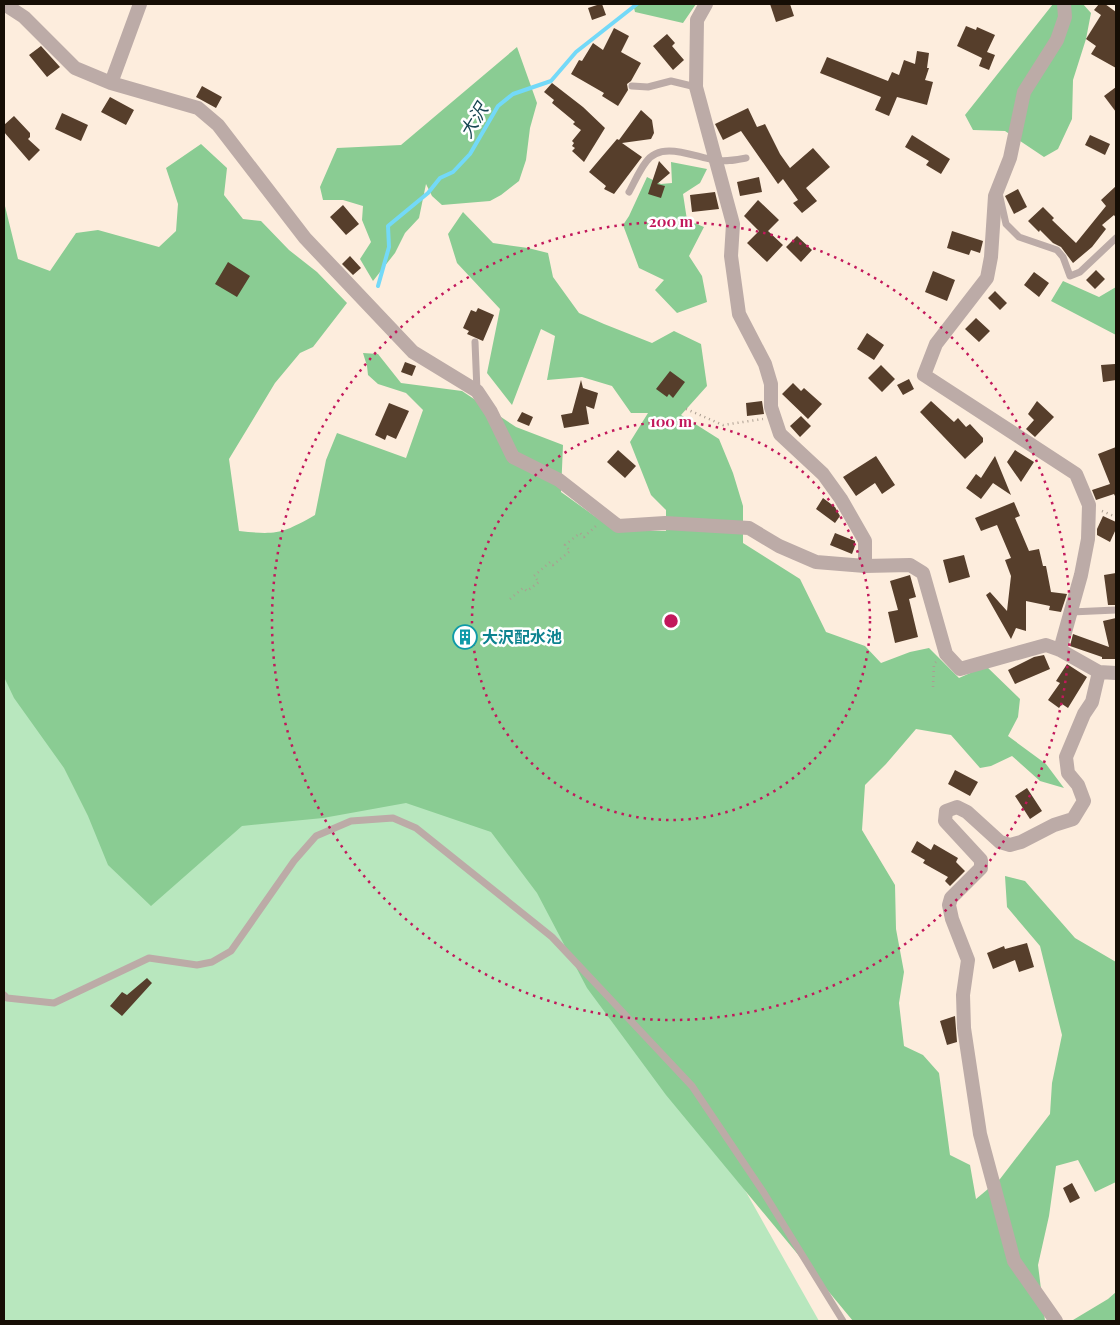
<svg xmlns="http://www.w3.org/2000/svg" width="1120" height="1325" font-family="'Playfair Display','Noto Sans JP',serif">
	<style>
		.green { fill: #b8e7be }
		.forest { fill: #8acc93 }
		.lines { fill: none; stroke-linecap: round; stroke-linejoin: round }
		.stream { stroke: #73d9f8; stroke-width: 4 }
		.building { fill: #563e2b }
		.path { stroke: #ab9e91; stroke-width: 2.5; stroke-dasharray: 1 4; stroke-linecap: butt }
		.lane { stroke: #bcaba7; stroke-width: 7 }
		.street { stroke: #bcaba7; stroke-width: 14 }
		.ring { fill: none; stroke: #c2185b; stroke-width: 2.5; stroke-dasharray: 2.5 5 }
		.labels { text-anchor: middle; stroke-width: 5; stroke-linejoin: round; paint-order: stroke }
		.culture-label { font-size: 16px; font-weight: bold; fill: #0d838f; stroke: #fff; text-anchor: start }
		.water-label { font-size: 18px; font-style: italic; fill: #194653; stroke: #fff }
		.centre { fill: #c2185b; stroke: #fff; stroke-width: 2.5 }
		.ring-label { font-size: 15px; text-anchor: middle; font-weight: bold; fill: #c2185b; stroke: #fff; stroke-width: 5; stroke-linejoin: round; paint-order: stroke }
	</style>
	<rect width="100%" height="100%" fill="#fdeddd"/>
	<!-- green -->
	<path class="green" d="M4,626L474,780L715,1137L819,1321H4Z"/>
	<!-- forest -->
	<path class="forest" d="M633,4H696L683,23L635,12Z
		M1053,4H1083L1091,13L1086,39L1073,80L1072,119L1058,149L1044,157L1005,131L973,130L965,115Z
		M517,47L537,103L530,128L526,160L519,181L501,195L490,201L442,205L432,196L426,184L419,218L405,233L395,253L373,281L360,259L371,242L362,220L363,206L343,200H323L320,187L337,148L401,145Z
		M201,144L227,168L224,195L243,219L261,221L289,250L317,272L347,303L313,347L300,353L275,383L229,459L239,531C276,535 282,534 315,515L326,460L337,433L406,458L423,410L406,393L378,384L368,375L367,366L363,353L378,354L401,383L462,391L516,427L563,445L561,492L614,530L666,531V510L651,495L630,442L648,413H631L612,386L582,377L547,380L555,336L541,329L512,405L487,373L500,309L457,263L448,234L463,212L493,243L528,248L548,253L553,277L579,313L604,324L652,343L674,331L701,344L707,386L681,415L719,439L733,473L743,506V543L800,579L826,632L865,646L881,663L910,652L929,648L959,678L986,666L1020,699L1018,717L1008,736L1046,764L1064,788L1040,781L1012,756L991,766L980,768L951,735L916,729L886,764L865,785L862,830L895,885L896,929L904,972L899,1003L904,1046L923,1055L939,1073L950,1155L970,1165L976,1199L1000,1179L1050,1114L1052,1083L1062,1035L1040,946L1007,907L1005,876L1025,881L1075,938L1116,962V1182L1095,1192L1078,1160L1056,1166L1049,1216L1038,1265L1045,1321H853L666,1095L587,988L537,893L491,832L406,803L323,818L242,826L151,906L108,865L88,816L64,768L14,698L4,677V202L18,259L50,271L76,233L98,230L159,247L176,231L178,204L166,168Z
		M671,162L707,169L700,183L683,194L687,220L704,227L689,256L702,276L707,302L677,313L655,290L664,280L639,268L623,225L629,216L647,177L661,184L672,183Z
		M1063,281L1099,297L1116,287V335L1051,301Z
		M1116,1292V1321H1055L1073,1320L1108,1299Z"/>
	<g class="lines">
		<!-- stream -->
		<path class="stream" d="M378,286L389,247L388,226L428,193L440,178L453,172L470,154L498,106L513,94L551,81L576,52L637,4"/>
	</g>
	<!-- building -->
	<path class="building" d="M600,4H602L606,15L592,20L588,8Z
		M770,4H790L794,16L776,22Z
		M1099,4H1105L1116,12V68L1091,54L1096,46L1086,39L1101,15L1094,10Z
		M966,26L976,30L977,27L995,35L987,52L995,55L989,70L979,66L982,58L957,46Z
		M614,28L629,36L621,52L641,63L631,81L627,84L628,90L618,106L602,96L604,93L571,74L579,60L582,61L593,43L603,50Z
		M667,34L675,43L672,46L684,60L673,70L653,46Z
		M41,46L60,67L47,77L29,55Z
		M917,51L929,53L927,68H929L925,80L933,82L927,105L897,97L889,116L875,110L881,97L820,73L827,57L888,81L892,72L899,75L904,60L915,64Z
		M552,83L583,107L605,128L584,162L572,151L575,148L572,146L574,143L572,141L581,130L573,124L575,122L552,103L554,100L544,92Z
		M202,86L222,97L216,108L196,97Z
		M1116,87V112L1104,96Z
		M110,97L134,110L126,125L101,112Z
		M748,108L757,127L765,124L780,154L790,168L813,148L830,167L806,188L817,201L802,213L793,203L798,200L783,179L778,184L741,131L723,140L715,124Z
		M641,110L652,120L654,133L651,139L622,143L642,157L614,194L604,189L606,186L589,172L617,139L619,140Z
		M62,113L88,125L81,141L55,129Z
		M14,116L30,133V137L28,139L40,150L29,161L4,132V125Z
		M912,135L950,159L941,174L926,165L929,161L905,147Z
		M1090,135L1110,144L1105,155L1085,145Z
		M659,161L670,173L657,184L665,186L661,198L648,194Z
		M759,177L762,192L740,196L737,182Z
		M1116,186V218L1114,215L1102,225L1106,229L1092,247L1073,263L1061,247L1053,243L1040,230L1039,232L1028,221L1043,207L1054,218L1052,220L1076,243L1106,206L1101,200Z
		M1018,189L1027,207L1014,214L1005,196Z
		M715,192L719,209L692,212L690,195Z
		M758,200L779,220L768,231L783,245L767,262L747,243L759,231L744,216Z
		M343,205L359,224L346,235L330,217Z
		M952,231L983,241L980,253L971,250L969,255L947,248Z
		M797,236L812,250L801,262L786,247Z
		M350,256L361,268L353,275L342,264Z
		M228,262L250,276L237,297L215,284Z
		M1096,270L1105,279L1095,289L1086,280Z
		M933,271L955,280L947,301L925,292Z
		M1034,272L1049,283L1039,297L1024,285Z
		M995,291L1007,303L1000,310L988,298Z
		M478,308L494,315L483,341L467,334L469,331L463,328L471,310L476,312Z
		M976,318L990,331L979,342L965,329Z
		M867,333L884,345L874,360L857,349Z
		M405,362L416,366L412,376L401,372Z
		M1115,364L1116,380L1103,382L1101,365Z
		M881,365L895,379L882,392L868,378Z
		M670,371L685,382L673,398L669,394L667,397L656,389Z
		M909,379L914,389L903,395L897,385Z
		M581,380L583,388L598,393L594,409L586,406L589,424L564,428L561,415L572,413Z
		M793,383L801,391L804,388L822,404L808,419L782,394Z
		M762,401L764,414L747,416L746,403Z
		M931,401L954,422L958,418L966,427L970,424L983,438V442L965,459L920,412Z
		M1037,401L1054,417L1035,437L1026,429L1034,420L1028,414Z
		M389,403L409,411L396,439L387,435L385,440L375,435Z
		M522,412L533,417L529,426L517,421Z
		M801,416L811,426L800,437L790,426Z
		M1116,447V498L1114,494L1096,500L1092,490L1110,484L1098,454Z
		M618,450L636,466L625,478L607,462Z
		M1015,450L1034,462L1021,482L1007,462Z
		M876,456L895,485L882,494L875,483L856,496L843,477Z
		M995,456L1011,495L993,483L981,499L966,488L976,474L981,478Z
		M823,498L835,507L840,516L835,523L816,509Z
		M1014,502L1020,516L1015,518L1029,551L1039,549L1043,566H1046L1051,592L1067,594L1061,612L1049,610L1050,606L1026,601V631L1016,628L1011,639L986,595L990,592L1007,611L1011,576L1005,560L1011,558L997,525L981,531L975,518Z
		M1103,516L1116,522V529L1110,542L1097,535V529Z
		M835,533L855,541V546L852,554L830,545Z
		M964,555L970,577L949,583L943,560Z
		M1116,573V605H1108L1104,575Z
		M910,575L916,597L909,599L918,637L895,643L888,612L898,610L890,581Z
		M1116,618V659H1102V657L1070,646L1073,634L1109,647L1103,621Z
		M1044,655L1050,669L1015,684L1008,670L1034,657Z
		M1067,664L1087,677L1068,708L1062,704L1059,708L1048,700L1060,683L1056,681Z
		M955,770L978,782L970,796L948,784Z
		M1027,788L1042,811L1030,819L1015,796Z
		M917,841L931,850L934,844L958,858L956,862L965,871L950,886L945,881L948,877L923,863L925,860L911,852Z
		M1027,943L1034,967L1019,972L1015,960L993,969L987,953L1004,946L1005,949Z
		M147,978L152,983L122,1016L110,1006L122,992L127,995Z
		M955,1016L957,1042L947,1045L940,1021Z
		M1072,1183L1080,1198L1070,1203L1063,1188Z"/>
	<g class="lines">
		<!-- path -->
		<path class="path" d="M686,409L723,425L763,419
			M1102,511L1116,517
			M510,599L523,588L527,591L539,582L534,576L550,562L553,565L570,551L565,545L580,533L584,537L596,526
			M933,687L934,664L936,662"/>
		<!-- lane -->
		<path class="lane" d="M632,86L648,87L671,81L696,87
			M629,192C634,183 639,171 646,162C661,140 694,157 715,160C726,162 735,160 746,158
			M999,193L1006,224L1019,237L1057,250L1063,257L1070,276L1080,272L1116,238
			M475,342L477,391
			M1071,612L1116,610
			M4,995L7,998L54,1003L149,958L197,965L212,962L231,951L294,861L316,836L351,821L393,818L416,828L552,937L692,1086L764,1193L843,1321"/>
		<!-- street -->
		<path class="street" d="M4,4L24,17L75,68L111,83L198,108L218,125L305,238L413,352L477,391L491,412L513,457L559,480L618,526L665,523L749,528L779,546L816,562L865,566
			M706,4L697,20L696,87L733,224L731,256L739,314L765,364L771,384V407L780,434L823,474L841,499L865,541V566L910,565L923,573L946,654L960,669L1046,645L1060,650L1099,672L1116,673
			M111,83L140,4
			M1060,650L1081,575L1088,539L1089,505L1076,474L924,375L936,344L987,278L991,257L995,196L1010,158L1024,92L1057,40L1065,17L1064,4
			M1056,1321L1014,1261L980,1134L964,1028L963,995L968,960L952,919L949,905L951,898L981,868V860L945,821L946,811L957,807L967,812L1000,842L1010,845L1021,842L1054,825L1073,819L1084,801L1078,785L1068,773L1066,757L1084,714L1092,702L1099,672"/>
	</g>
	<!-- distance rings -->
	<g class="ring">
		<circle cx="671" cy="621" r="199"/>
		<circle cx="671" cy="621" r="399"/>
	</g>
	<!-- icons -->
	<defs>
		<g id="building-ring" transform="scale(1.25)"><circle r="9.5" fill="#fff" stroke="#0f9aa8" stroke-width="1.5"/><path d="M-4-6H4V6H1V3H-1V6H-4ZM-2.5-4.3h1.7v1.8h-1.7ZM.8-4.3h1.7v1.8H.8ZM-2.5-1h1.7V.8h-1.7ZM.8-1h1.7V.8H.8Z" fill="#0f9aa8"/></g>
	</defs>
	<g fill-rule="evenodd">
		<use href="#building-ring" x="465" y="637"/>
	</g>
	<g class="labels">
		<!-- culture labels -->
		<g class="culture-label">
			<text x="482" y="643">大沢配水池</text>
		</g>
		<!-- water labels -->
		<g class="water-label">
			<text transform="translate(474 121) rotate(-59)" y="6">大沢</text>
		</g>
	</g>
	<circle cx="671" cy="621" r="8" class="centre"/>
	<g class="ring-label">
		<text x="671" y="227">200 m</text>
		<text x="671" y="427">100 m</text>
	</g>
	<!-- border -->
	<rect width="1120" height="1325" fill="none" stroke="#160e05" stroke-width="10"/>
</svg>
